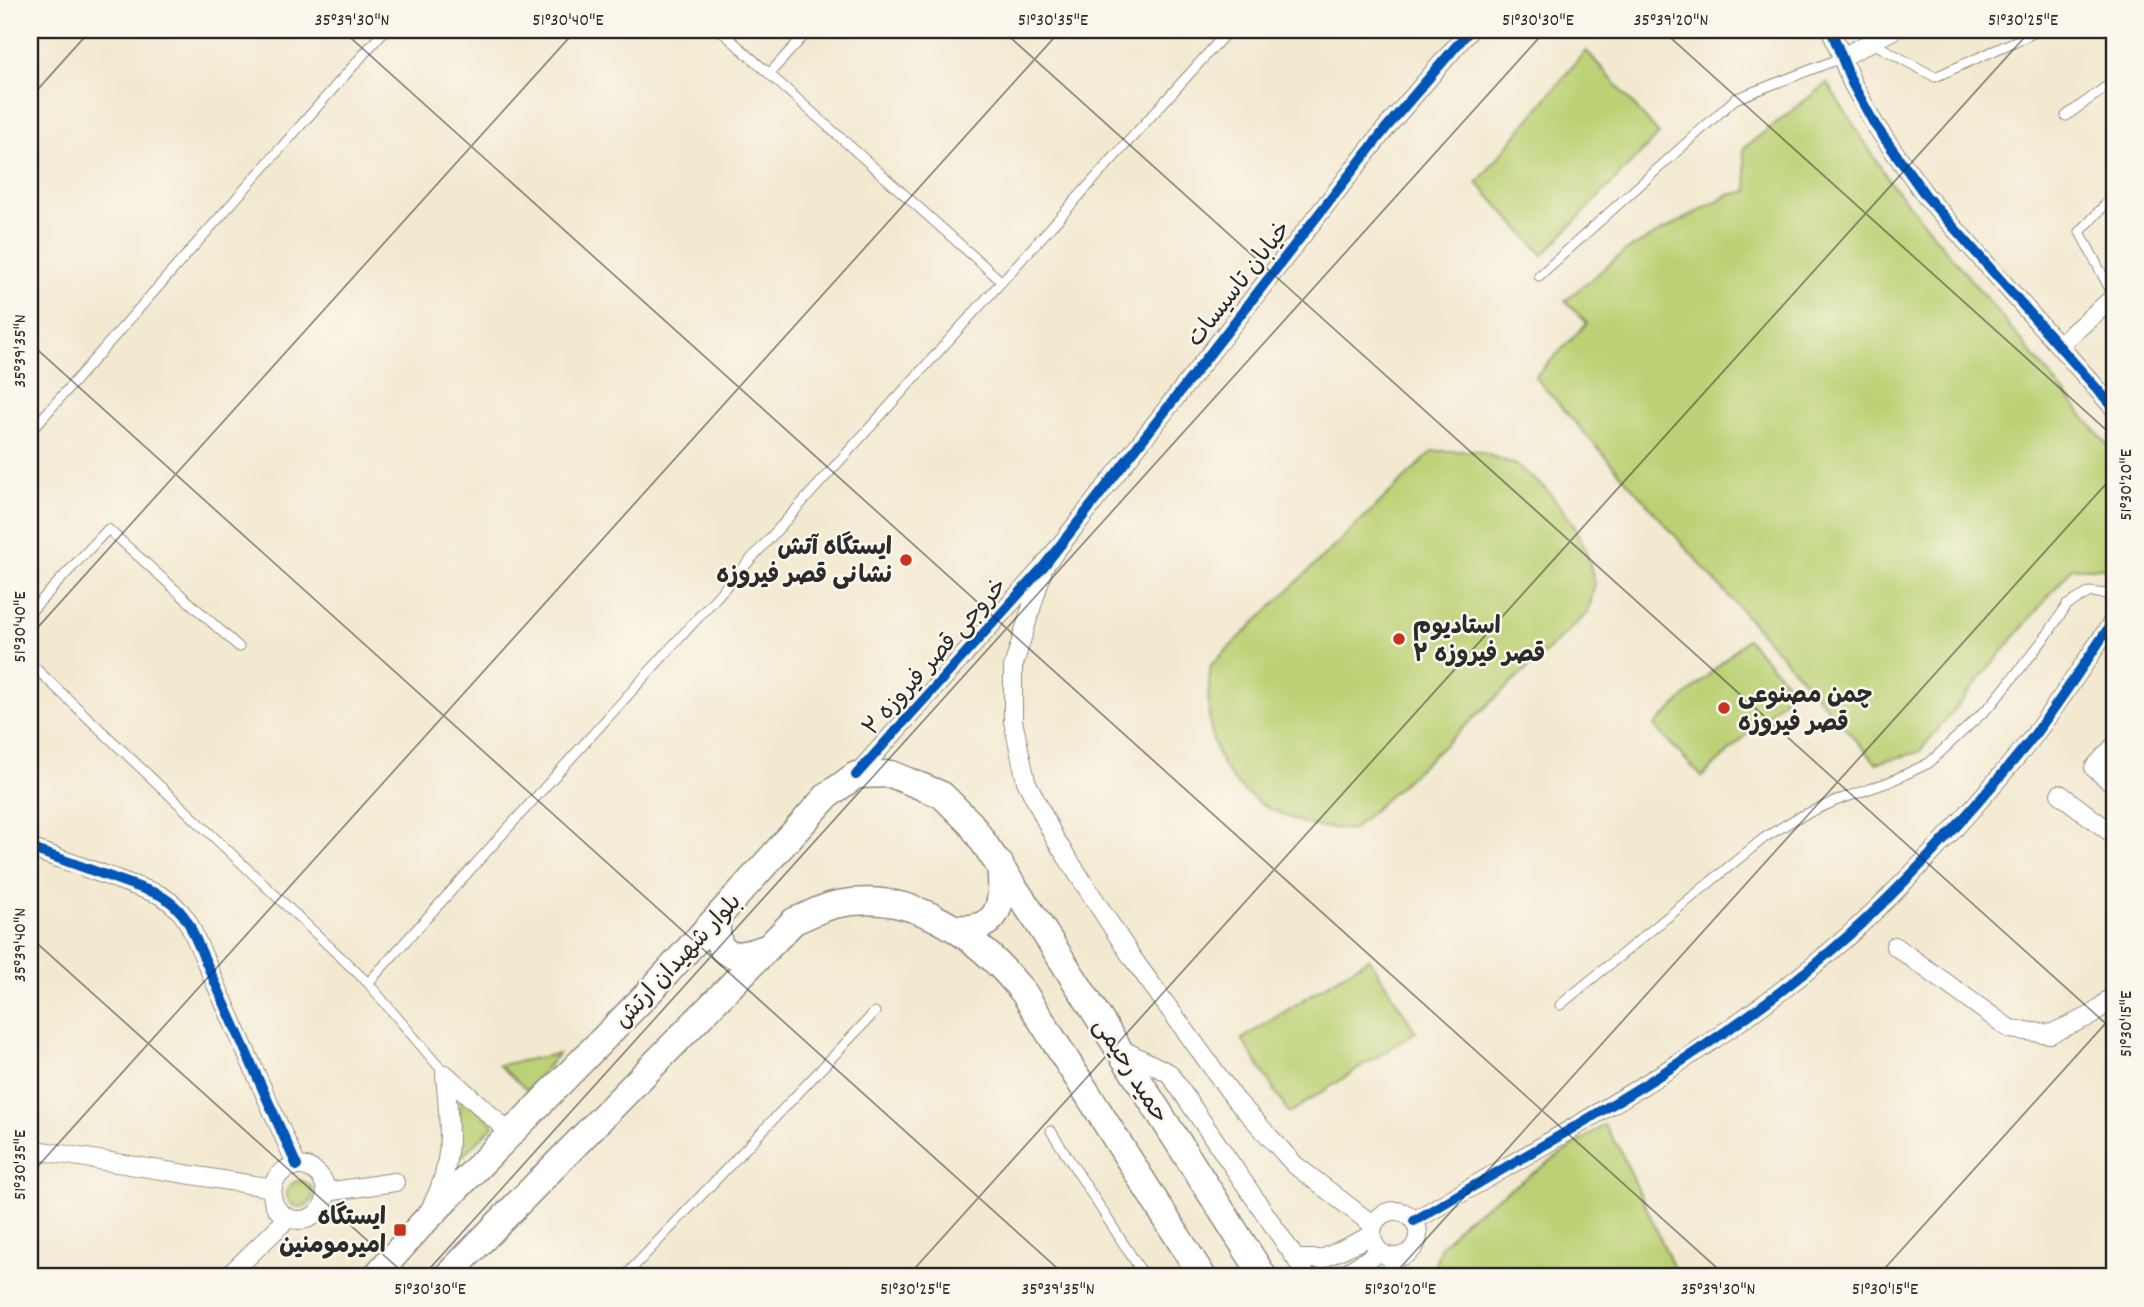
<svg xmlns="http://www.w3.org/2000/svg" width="2144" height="1307" font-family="Dekko,'Playpen Sans Arabic',sans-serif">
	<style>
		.green { fill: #bcd175; stroke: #747e50; stroke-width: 2 }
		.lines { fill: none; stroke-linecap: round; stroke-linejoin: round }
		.lane-casing { stroke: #8f8a7e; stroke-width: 11 }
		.street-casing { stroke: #8f8a7e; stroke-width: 20 }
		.primary-casing { stroke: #8f8a7e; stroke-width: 29 }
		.lane { stroke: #fff; stroke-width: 9 }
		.street { stroke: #fff; stroke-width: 18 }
		.primary { stroke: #fff; stroke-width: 26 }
		.cycleway-casing { stroke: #fbf7ec; stroke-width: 15 }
		.cycleway { stroke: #0057b8; stroke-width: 10 }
		.ticks { fill: none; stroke: #2b2b2b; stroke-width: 2; stroke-opacity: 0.45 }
		.poi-dot { fill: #c8321e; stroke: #fbf7ec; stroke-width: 2.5 }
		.labels { text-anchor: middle; stroke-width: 5; stroke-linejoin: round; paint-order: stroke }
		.street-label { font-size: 24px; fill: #2b2b2b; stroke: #fbf7ec }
		.poi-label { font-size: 24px; font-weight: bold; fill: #2b2b2b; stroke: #fbf7ec; text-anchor: end }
		.neatline { fill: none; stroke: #2b2b2b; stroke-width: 2.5 }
		.ticks-label { font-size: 18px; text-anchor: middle; fill: #2b2b2b }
	</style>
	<rect width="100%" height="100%" fill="#fbf7ec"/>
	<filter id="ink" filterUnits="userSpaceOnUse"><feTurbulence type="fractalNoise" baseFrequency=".0143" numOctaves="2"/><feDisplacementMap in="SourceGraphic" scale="14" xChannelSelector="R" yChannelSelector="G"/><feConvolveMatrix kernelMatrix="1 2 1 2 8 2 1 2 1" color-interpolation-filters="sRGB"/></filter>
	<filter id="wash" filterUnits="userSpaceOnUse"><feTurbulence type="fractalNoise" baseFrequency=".00686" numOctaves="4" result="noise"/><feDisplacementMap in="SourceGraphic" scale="28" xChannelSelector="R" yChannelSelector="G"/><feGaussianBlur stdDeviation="1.57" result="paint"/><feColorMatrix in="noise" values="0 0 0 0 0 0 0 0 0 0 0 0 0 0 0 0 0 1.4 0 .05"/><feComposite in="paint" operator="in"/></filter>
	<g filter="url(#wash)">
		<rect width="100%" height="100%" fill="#f3e9d0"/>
		<!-- green -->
		<path class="green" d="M1586,50L1659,134L1543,255L1477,183Z
			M1827,83L1890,182L2114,453V568H2072L1919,752L1876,763L1535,377L1587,323L1565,301L1625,251L1728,195L1748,191L1743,149Z
			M1433,451H1478L1516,465L1547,490L1573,523L1586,551L1595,583L1588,613L1352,830C1338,828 1323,828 1309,825C1299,823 1289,817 1279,813C1214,785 1202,730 1211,665Z
			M1747,639L1794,690L1702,777L1654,726Z
			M1369,958L1416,1032L1289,1113L1242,1039Z
			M558,1054L527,1090L499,1065Z
			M461,1094L494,1125L456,1162Z
			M1604,1125L1620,1150L1678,1277H1431L1441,1246L1465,1220Z
			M287 1194a13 13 0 1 1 26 0a13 13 0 1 1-26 0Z"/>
	</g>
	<g filter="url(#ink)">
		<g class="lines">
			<!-- lane casing -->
			<g class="lane-casing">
				<path id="lane" d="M720,30L1001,281
					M1871,42L1935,77L2036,32
					M769,74L809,30
					M2066,116L2114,81
					M2114,195L2080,232L2114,297
					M1539,276L1735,99L1841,58
					M30,432L385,30
					M30,606L33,609L108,529L239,647
					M30,663L368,983L445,1074
					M368,983L1229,30
					M1560,1005L1764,838L1797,818L1838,800L1889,782L1929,763L1992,704L2047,635L2067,605L2090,592L2114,595
					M1051,1131L1145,1277
					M624,1277L875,1012"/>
			</g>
			<!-- street casing -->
			<g class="street-casing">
				<path id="street" d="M1831,30L1852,83L1875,125L1926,196L2114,408
					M1841,58L1893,30
					M2059,345L2114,297
					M1042,573L1013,667V721L1026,781L1055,839L1133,959L1235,1099L1295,1165L1373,1225
					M2114,746L2094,768L2114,785
					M856,775L1044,566L1386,128L1470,30
					M2060,794L2114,835
					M30,848L158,894C172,902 181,910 189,924L297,1166
					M1895,946L2010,1029L2050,1034L2092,1015L2114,995
					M1119,1048L1169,1073L1296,1259H1322L1370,1236
					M445,1074L511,1134
					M30,1149L273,1188
					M272 1193a27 27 0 1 1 54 0a27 27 0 1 1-54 0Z
					M326,1192L395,1182
					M431,1207C456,1162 449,1123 445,1074
					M1372 1234a23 23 0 1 1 46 0a23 23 0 1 1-46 0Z
					M1414,1221C1562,1133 1719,1051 1848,936C1913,877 1973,810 2029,742C2059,703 2086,661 2114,620
					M1392,1258L1395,1277
					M1296,1259L1307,1277
					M227,1277L288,1218
					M1340,1277L1379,1252"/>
			</g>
			<!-- primary casing -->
			<g class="primary-casing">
				<path id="primary" d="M717,918C714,959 733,960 766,948
					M956,928C1002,932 1004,900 1000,864
					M375,1277L421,1225L655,986L827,796L856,775L891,774L942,795L971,824L1037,921L1264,1277
					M446,1277L794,921C807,916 821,908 834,905C912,887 978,936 1024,993L1203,1277"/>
			</g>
			<!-- lane -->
			<use href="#lane" class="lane"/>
			<!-- street -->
			<use href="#street" class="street"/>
			<!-- primary -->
			<use href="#primary" class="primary"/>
			<!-- cycleway casing -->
			<g class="cycleway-casing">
				<path id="cycleway" d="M1831,30L1852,83L1875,125L1926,196L2114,408
					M856,775L1044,566L1386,128L1470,30
					M30,848L158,894C172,902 181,910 189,924L297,1166
					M1414,1221C1562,1133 1719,1051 1848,936C1913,877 1973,810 2029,742C2059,703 2086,661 2114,620"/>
			</g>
			<!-- cycleway -->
			<use href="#cycleway" class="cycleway"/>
		</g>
	</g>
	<!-- ticks -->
	<path class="ticks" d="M342,30L1727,1277M1002,30L2114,1031M1662,30L2114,437M30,98L91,30M30,343L1067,1277M30,636L576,30M30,937L408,1277M30,1175L1061,30M422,1277L1546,30M907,1277L2031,30M1392,1277L2114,475M1877,1277L2114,1014"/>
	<!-- markers -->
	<g class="poi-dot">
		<circle cx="906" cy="560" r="7"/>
		<circle cx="1399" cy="639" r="7"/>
		<circle cx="1724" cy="708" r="7"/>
		<rect x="393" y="1223" width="14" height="14" rx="3.5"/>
	</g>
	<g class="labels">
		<!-- street labels -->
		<g class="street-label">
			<text transform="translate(1238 283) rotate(-52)" y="8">خیابان تاسیسات</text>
			<text transform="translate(934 656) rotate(-48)" y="8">خروجی قصر فیروزه ۲</text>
			<text transform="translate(677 960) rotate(-47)" y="8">بلوار شهیدان ارتش</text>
			<text transform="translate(1132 1070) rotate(58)" y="8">حمید رحیمی</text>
		</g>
		<!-- poi labels -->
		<g class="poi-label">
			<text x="892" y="554">ایستگاه آتش<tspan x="892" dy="28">نشانی قصر فیروزه</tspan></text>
			<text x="1413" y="633" text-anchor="start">استادیوم<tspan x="1413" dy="28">قصر فیروزه ۲</tspan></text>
			<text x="1738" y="702" text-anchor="start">چمن مصنوعی<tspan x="1738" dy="28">قصر فیروزه</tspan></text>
			<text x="386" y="1224">ایستگاه<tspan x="386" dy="28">امیرمومنین</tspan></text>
		</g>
	</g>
	<!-- margin -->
	<rect width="2144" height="1307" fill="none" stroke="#fbf7ec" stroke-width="77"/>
	<rect x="38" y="38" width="2068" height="1230" class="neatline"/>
	<g class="ticks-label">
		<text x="352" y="25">35°39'30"N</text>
		<text x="568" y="25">51°30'40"E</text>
		<text x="1053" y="25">51°30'35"E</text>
		<text x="1538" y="25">51°30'30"E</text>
		<text x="1671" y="25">35°39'20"N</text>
		<text x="2023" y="25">51°30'25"E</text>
		<text transform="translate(19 351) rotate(-90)" y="6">35°39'35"N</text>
		<text transform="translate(2125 485) rotate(-90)" y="6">51°30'20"E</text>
		<text transform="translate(19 627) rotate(-90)" y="6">51°30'40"E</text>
		<text transform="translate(19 945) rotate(-90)" y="6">35°39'40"N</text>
		<text transform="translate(2125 1024) rotate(-90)" y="6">51°30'15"E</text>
		<text transform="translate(19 1165) rotate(-90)" y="6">51°30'35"E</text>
		<text x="430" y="1294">51°30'30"E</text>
		<text x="915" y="1294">51°30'25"E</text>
		<text x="1058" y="1294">35°39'35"N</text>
		<text x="1400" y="1294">51°30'20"E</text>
		<text x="1718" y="1294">35°39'30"N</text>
		<text x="1885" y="1294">51°30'15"E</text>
	</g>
</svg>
